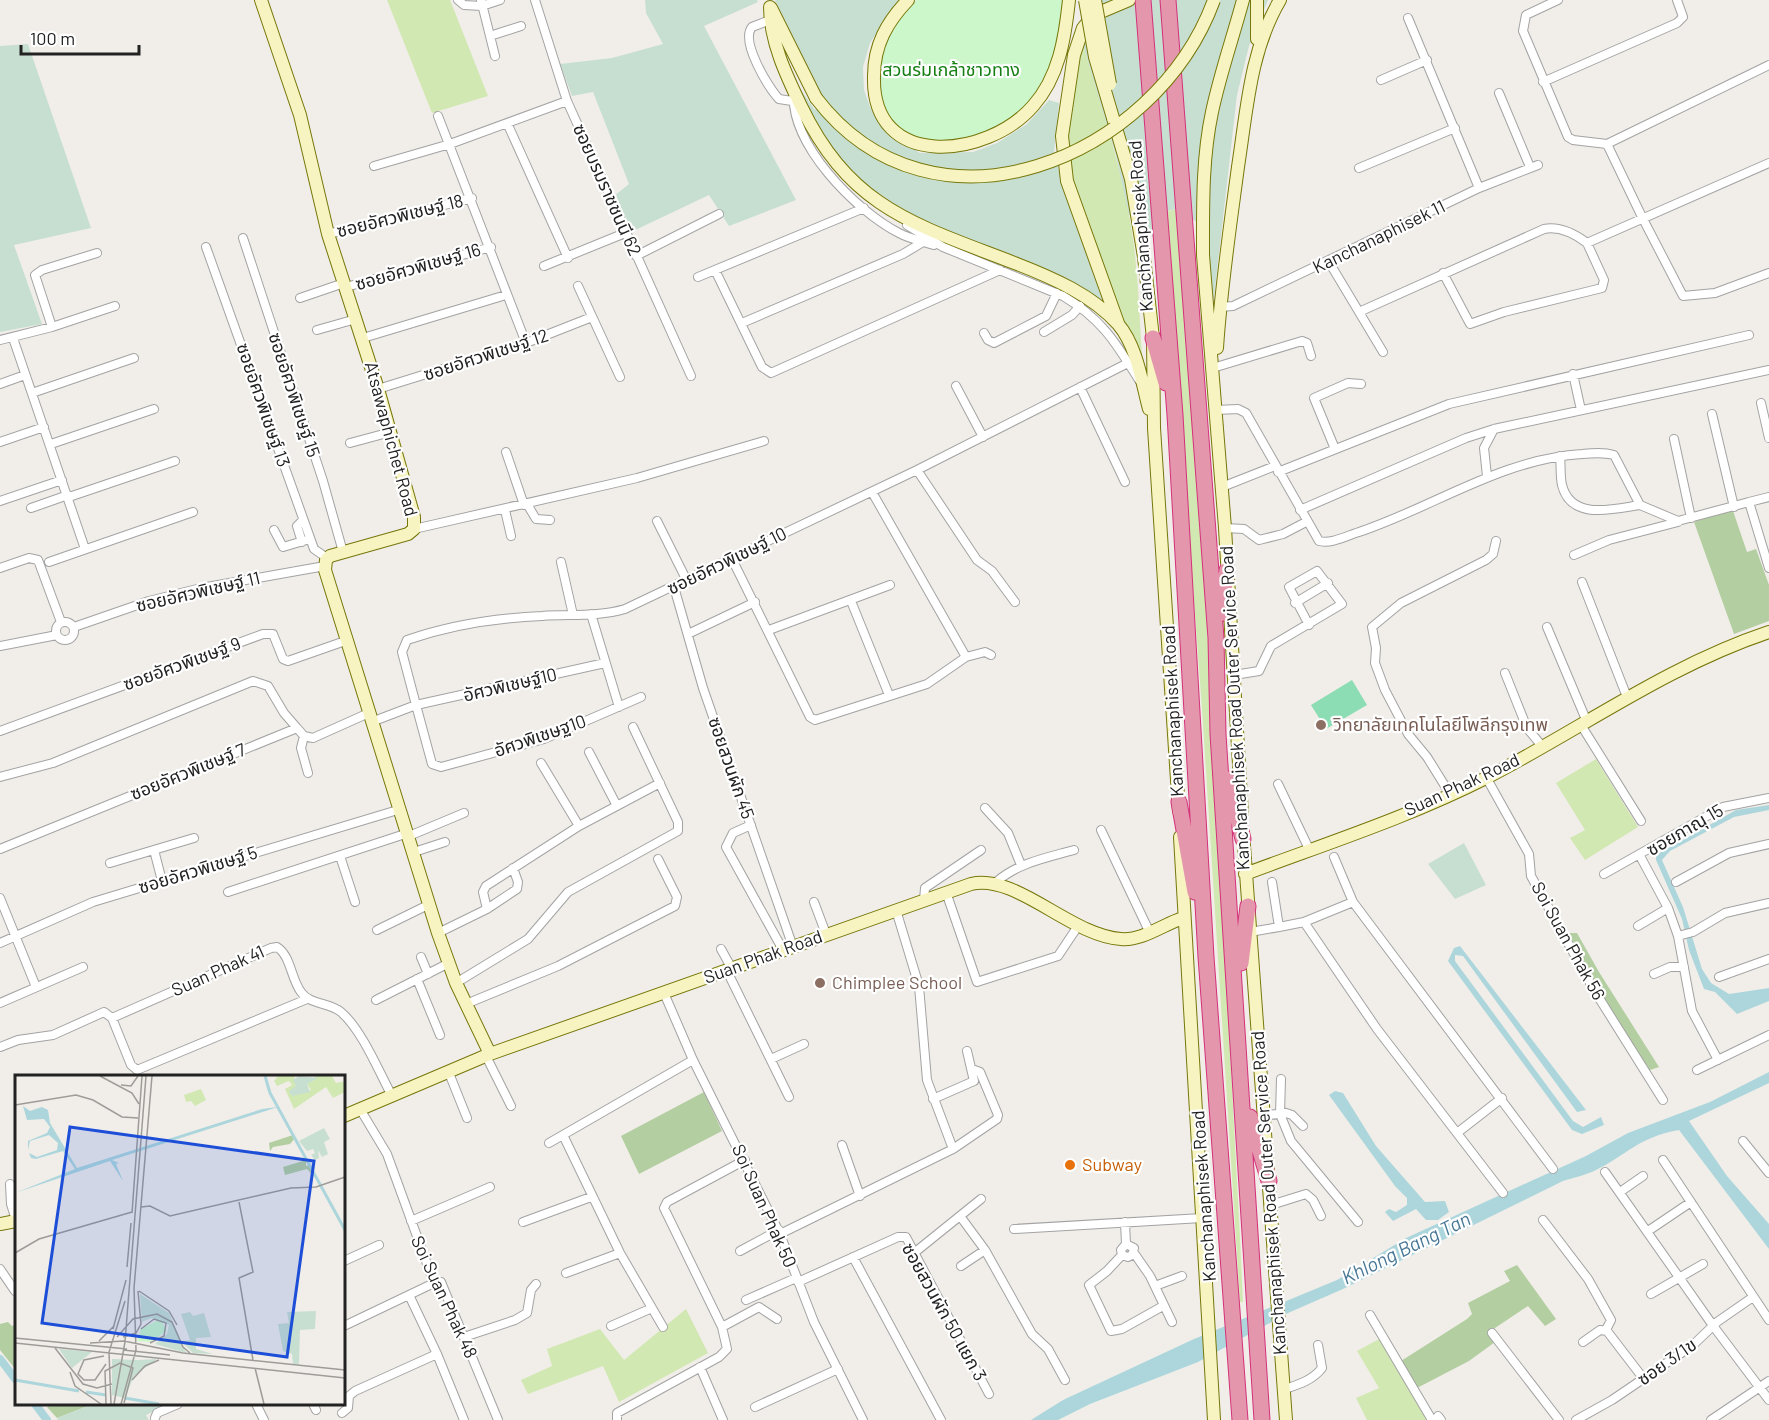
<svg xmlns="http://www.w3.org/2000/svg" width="1769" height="1420" font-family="Barlow,'Noto Sans Thai',sans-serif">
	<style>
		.grass { fill: #d2e8b2 }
		.forest { fill: #b3cea0 }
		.wetland { fill: #c7dfd1 }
		.park { fill: #cbf7ca }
		.pitch { fill: #8cdcb4 }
		.water { fill: #acd6dc }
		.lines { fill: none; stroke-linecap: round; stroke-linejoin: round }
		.canal { stroke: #acd6dc; stroke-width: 8 }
		.street-casing { stroke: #a3a3a3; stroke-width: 10 }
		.secondary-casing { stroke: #76770b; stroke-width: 14 }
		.highway-casing { stroke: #d3327a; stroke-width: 17 }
		.street { stroke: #fff; stroke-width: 8 }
		.secondary { stroke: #f7f4c1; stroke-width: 12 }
		.highway { stroke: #e496ac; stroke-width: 15 }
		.secondary-bridge-casing { stroke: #76770b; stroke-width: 14; stroke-linecap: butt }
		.secondary-bridge { stroke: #f7f4c1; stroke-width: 12 }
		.education-dot { fill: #8d6e63; stroke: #fff; stroke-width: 2 }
		.food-dot { fill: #e8710a; stroke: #fff; stroke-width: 2 }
		.labels { text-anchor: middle; stroke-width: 4.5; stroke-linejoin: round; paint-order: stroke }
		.park-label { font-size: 18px; fill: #147e12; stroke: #fff }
		.street-label { font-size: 18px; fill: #222; stroke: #fff }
		.education-label { font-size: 18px; fill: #785e54; stroke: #fff; text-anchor: start }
		.food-label { font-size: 18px; fill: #c56008; stroke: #fff; text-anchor: start }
		.water-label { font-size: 20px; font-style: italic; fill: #487796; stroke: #fff }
		.inset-river { fill: none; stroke: #acd6dc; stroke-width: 3 }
		.inset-road { fill: none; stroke: #9e9c99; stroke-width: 1.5 }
		.view { fill: #1d4ed8; fill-opacity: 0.15; stroke: #1d4ed8; stroke-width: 3 }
		.inset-edge { fill: none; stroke: #222; stroke-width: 3 }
	</style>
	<rect width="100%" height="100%" fill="#f1eee9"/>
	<!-- grass -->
	<path class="grass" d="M387,0H450L488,96L432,113Z
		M1082,41C1099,99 1118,156 1129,214C1138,261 1139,309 1142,356L1123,321L1081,209L1064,148Z
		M1176,209L1205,587L1240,1237L1243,1302H1240L1202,709L1165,212Z
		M1596,759L1638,827L1585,860L1570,838L1585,830L1556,783Z
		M686,1309L708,1353L619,1402L603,1366L528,1394L521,1380L552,1366L547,1349L600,1329L624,1360Z
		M1381,1338L1435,1420H1367L1356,1398L1379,1388L1357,1351Z"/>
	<!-- forest -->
	<path class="forest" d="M1732,508L1747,552L1756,549L1769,585V621L1734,634L1694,522Z
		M1569,933H1577L1599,972L1659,1067L1650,1070L1596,988Z
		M704,1092L722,1131L639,1174L621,1136Z
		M1517,1265L1556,1319L1545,1326L1528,1306L1489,1332L1495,1342L1469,1361L1417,1388L1401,1361L1467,1319L1472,1314L1468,1303L1510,1281L1504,1271Z
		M8,1322L12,1326L16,1324V1370L0,1350V1324Z
		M53,1404H93L57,1418L47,1407Z"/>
	<!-- wetland -->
	<path class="wetland" d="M645,0H757L758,2L704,26L796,200L729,226L709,195L631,232L614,196L629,184L593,92L572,96L560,64L612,58L663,44L646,13Z
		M775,0H898L870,43L863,67L864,90L870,107L880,125L900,141L920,153L973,152L997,143L1027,124L1049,100L1059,103L1054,152L1066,197L1104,304L878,200L833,158L796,83L815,110L823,99Z
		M1084,0H1268L1249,46L1237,95L1213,306L1208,229L1176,209L1153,214L1155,243L1145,218L1129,215L1116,156L1082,41Z
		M28,44L91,228L14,245L42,324L0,332V46Z
		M1464,843L1486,885L1455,899L1428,864Z
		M93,1404H169L146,1415L149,1420H58L57,1418Z"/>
	<!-- park -->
	<path class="park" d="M917,0H1068L1051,72L1026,109L983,136L937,142L918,139L902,130L889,119L882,106L878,67L884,44L908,6Z"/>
	<!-- pitch -->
	<path class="pitch" d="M1352,680L1367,705L1326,729L1311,705Z"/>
	<!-- water -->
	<path class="water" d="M1769,805V810L1734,817L1670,851L1662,860L1683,907L1702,969L1711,983L1729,994L1769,988V1001L1737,1014L1715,992L1704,989L1689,950L1682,919L1656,860V855L1736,810Z
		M1460,946L1586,1110L1577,1112L1463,956L1455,955V961L1573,1121L1583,1127L1601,1117L1604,1125L1582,1134L1572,1130L1448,961L1454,948Z
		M1769,1072V1083L1689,1121L1727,1176L1769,1224V1249L1679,1130C1636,1138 1629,1154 1594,1171C1585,1175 1573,1178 1563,1181L1343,1289L1288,1313L1198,1362L1090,1404L1058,1420H1031L1063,1400L1194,1339L1337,1280L1406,1238L1586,1156L1628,1133L1710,1102Z
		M1335,1091L1343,1093L1376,1146L1425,1202L1445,1201L1449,1212L1438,1220H1426L1416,1209L1393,1221L1385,1212L1389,1209L1396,1212L1407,1205V1198L1395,1186L1329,1095Z"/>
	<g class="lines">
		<!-- canal -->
		<path class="canal" d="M0,1359L16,1380
			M35,1404L47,1420"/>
		<!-- street casing -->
		<g class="street-casing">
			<path id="street" d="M458,0L464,5L482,6L500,0
				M481,0L495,56
				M535,0L567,101L691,376
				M1558,0L1526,15L1523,31L1568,137L1573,140L1607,144L1769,65
				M1408,18L1479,188
				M770,20L752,27C740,41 768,87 779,99L792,101
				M490,36L521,26
				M1381,80L1427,60
				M1543,82L1677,23L1683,17L1677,0
				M794,91C788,143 856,211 899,233C910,239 922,241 934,245
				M1499,93L1530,167
				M438,116L526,343
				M508,125L568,258
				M1607,144L1642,217L1683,296L1715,293L1769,273
				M374,166L450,144L567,101
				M1359,168L1455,128
				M907,225L943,247L1063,296C1102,319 1116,343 1139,380
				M328,234L472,198
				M243,238L323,481L343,552
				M206,247L314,549L327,558
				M636,256L719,214
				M1329,262L1383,352
				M544,266L625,233
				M715,270L762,367L771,373L1000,270
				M1443,273L1470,324L1504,312L1602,288L1604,280L1587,243
				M698,277L864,208
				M578,286L620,377
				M346,287L491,247
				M300,298L344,283
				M1220,307L1233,306L1479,188L1538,165
				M1359,312L1544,229C1559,226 1575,234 1587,243L1769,163
				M742,323L903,254L923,242
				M52,327L35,275L42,270L97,253
				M317,330L356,319
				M1044,332L1072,315L1080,306
				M984,333L988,340L994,343L1046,316L1057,293
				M13,338L85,549
				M363,338L506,295
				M0,340L52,327L115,306
				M1216,367L1302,341L1307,343L1311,356
				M1573,374L1581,410
				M0,384L25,375
				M956,386L983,437
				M1080,387L1125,482
				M378,389L526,343L592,317
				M32,393L134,358
				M1761,403L1769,438
				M1216,410L1238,409L1246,413L1319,541C1332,544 1346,536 1359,532C1434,507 1501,459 1582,454C1593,453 1604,452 1614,455L1640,505L1678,521L1749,502L1769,568
				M1712,414L1734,507
				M1674,439L1691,518
				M0,442L44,427
				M350,443L391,432
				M51,444L154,409
				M1335,449L1314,398L1348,383L1361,384
				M506,452L524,505
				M1560,456C1561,465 1560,476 1562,485C1571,521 1613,509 1640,505
				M917,470L977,560L992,571L1015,602
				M1278,472L1449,404L1749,335
				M1487,476L1484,448L1494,429
				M1222,487L1275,466
				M872,492L966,657
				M69,497L175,461
				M0,501L62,480
				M1749,502L1769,497
				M527,504L536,519L550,520
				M31,508L68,495
				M505,510L511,536
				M1300,510L1466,438L1494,429L1769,370
				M657,521L687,581
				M1225,528L1244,529L1259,540L1283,534L1306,522
				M414,529L637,478L764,441
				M274,530L283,547L310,539
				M302,542L297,526L303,520
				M1574,555L1609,540L1678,522
				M732,559L810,717L815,720L927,684L966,657L985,652L991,655
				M49,562L193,512
				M561,562L573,615
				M0,568L29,558L38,560L61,622
				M1582,582L1627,697
				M674,587L703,688L793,947
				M851,601L889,695
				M1295,603L1328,583
				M591,614L619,707
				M56 631a9 9 0 1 1 18 0a9 9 0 1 1-18 0Z
				M74,627L149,601L201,588L325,566
				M1547,627L1587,722
				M769,630L890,585
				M688,634L755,602
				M0,646L57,635
				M605,663L416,705L432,764L441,767L544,739L641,697
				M1505,673L1527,728L1542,746
				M1234,675L1259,671L1271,646L1342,604L1317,571L1289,587L1309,625
				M374,721L416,705L402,652L407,640C450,625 497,618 542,616C570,614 598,617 625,609L917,470L1128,363
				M1581,725L1641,821
				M0,731L263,634H273L283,659L288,661L348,640
				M304,736L301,748L308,773
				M589,752L617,806
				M541,763L579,826
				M0,777L53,763L253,681L268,686L284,713L297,728
				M1486,777L1529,854L1531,876L1594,990L1663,1100
				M1278,784L1310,851
				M1450,794L1427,757L1408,734L1385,690L1375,663L1376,648L1372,627L1401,603L1486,560L1493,554L1496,541
				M985,808L1008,833L1021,865
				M751,825L733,833L726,847L783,950
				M1101,830L1149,931
				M409,836L464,813
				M0,849L297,728L304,736L313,738L371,712
				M154,850L162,881
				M414,852L445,842
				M340,856L355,902
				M1640,856L1668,908L1678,936L1692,1011L1718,1060
				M1334,857L1353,902L1553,1169
				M110,863L194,838
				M1604,874L1723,807L1769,798
				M1676,882L1729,853L1769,844
				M995,883C1017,863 1046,858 1074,850
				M228,892L408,833
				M946,892L977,982L1058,956L1078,926
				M0,898L36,987
				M924,900L925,888L981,850
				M814,902L826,934
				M487,909L517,889L518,882L513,868
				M896,910L919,986L927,1080L953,1149
				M1304,922L1377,1029L1503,1193
				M1638,926L1668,908
				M1279,927L1304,922L1353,902
				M377,930L430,904
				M1250,932L1279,927L1272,882
				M438,933L487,909L483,892L486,886L579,826L660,783
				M1678,936L1693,932L1725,913L1769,903
				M0,943L93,902L401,809
				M721,949L732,969
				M421,957L428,974
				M727,971L789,1097
				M1654,974L1670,967H1684
				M1719,977L1769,959
				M417,979L440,1035
				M456,983L528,939L568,892L678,831V822L633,727
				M664,993L693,1060L780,1234L814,1322L863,1420
				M376,1000L449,963
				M0,1003L83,967
				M466,1004L558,966L675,906L677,897L658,859
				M112,1018L271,948L277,947C291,956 291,979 301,992C310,1005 329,1002 341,1012C362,1030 379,1072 392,1096
				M0,1047L18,1040L53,1035L104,1012L112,1018L131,1065L137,1070L307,999
				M486,1056L511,1106
				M771,1059L804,1044
				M1697,1070L1769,1035
				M449,1073L467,1118
				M933,1099L974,1081L967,1051
				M360,1109L387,1154L434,1283L441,1282L498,1420
				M1280,1111L1292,1115L1303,1126
				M1280,1114L1281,1079
				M1264,1115L1280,1114L1291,1141L1358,1222
				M1457,1133L1502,1098
				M563,1135L620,1253L663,1327
				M1743,1141L1769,1173
				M549,1143L693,1060
				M842,1145L860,1196
				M1663,1160L1769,1320
				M1605,1172L1714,1327L1769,1400
				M10,1184L11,1204L16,1220
				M1620,1192L1643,1176
				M1271,1205L1306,1194L1313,1200L1321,1216
				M960,1216L985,1250L1032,1334L1048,1349L1065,1380
				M1543,1220L1588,1279L1611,1320L1606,1330
				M411,1221L490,1187
				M523,1222L591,1197
				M1125,1222L1126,1244L1121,1250L1122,1255L1128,1257L1132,1255L1134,1248L1126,1244
				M1014,1229L1202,1218
				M1648,1231L1691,1202
				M780,1234L953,1149L997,1119L998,1115L980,1072L972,1069
				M740,1251L779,1230
				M914,1253L981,1199
				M1134,1253L1150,1276L1172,1322
				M1122,1255L1107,1271L1089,1285L1111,1331L1122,1329L1163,1306
				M853,1257L941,1420
				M344,1261L379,1245
				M961,1266L985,1250
				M0,1269L15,1291
				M566,1273L620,1253
				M798,1282L898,1237H906L989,1394
				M1155,1286L1182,1276
				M1651,1294L1703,1264
				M409,1295L437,1354L464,1420
				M746,1300L796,1278
				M1370,1315L1432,1420
				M344,1326L434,1283
				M611,1326L652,1308
				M722,1327L759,1307L777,1319
				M1492,1333L1559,1420
				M464,1337L515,1320L527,1313L531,1290L536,1284
				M1583,1342L1600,1330L1607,1331L1643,1378
				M700,1367L723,1420
				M1282,1390C1297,1385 1312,1381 1322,1368L1318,1345
				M256,1404L264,1420
				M313,1404L316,1410
				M755,1407L838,1369
				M342,1413L348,1408L349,1396L355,1391L437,1354
				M1438,1416L1441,1420
				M155,1418L157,1413L178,1404
				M617,1420V1413L719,1357L727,1349L722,1327L664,1208L667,1202L745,1160
				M1576,1420L1612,1400L1693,1345L1717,1322L1753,1297
				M1711,1420L1769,1381"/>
		</g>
		<!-- secondary casing -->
		<g class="secondary-casing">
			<path id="secondary" d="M261,0L300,115L328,234L378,389L414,517V529L408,534L330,556L326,560L325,570L438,933L456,983L490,1054
				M908,0C887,22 874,45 874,76C871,171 987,159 1033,106C1059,77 1065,38 1069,0
				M1257,0V39
				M770,7C770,41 786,75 801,106C851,210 917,225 1017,264C1053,278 1092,295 1118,324C1137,346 1142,383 1149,409
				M771,8L816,98
				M1113,118L1131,179L1144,257L1153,338L1154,428L1179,811
				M1118,323L1067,181L1062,136L1074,55L1083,28L1091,18L1103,11L1129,0
				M1217,348C1221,287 1230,227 1238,167C1247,109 1250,51 1280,0
				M1242,815L1225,528L1203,255C1203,207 1202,159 1212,112C1220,74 1233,37 1243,0
				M1243,832L1286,1420
				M1180,837L1214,1420
				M1245,874C1325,844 1409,817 1486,778C1581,729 1667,666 1769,632
				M344,1116L490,1054L971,884C1016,873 1071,936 1121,939C1142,941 1164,924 1183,918
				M0,1224L16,1221"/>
		</g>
		<!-- highway casing -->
		<g class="highway-casing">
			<path id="highway" d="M1143,0L1175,415L1206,957L1240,1420
				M1168,0L1216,638L1218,734L1262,1420
				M1153,338L1166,383
				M1220,614L1227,570
				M1228,779L1243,839
				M1179,802L1195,892
				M1241,963L1248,906
				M1250,1117L1269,1181"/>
		</g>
		<!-- street -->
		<use href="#street" class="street"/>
		<!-- secondary -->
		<use href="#secondary" class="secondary"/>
		<!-- highway -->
		<use href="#highway" class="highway"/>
		<!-- secondary-bridge casing -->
		<g class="secondary-bridge-casing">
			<path id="secondary-bridge" d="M1085,0L1095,57L1113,118
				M1095,0L1110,84
				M816,98C933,251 1156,159 1214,0"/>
		</g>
		<!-- secondary-bridge -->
		<use href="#secondary-bridge" class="secondary-bridge"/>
	</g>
	<!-- markers -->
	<g class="education-dot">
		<circle cx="1321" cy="725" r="6"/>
		<circle cx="820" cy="983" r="6"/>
	</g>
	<circle class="food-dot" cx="1070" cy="1165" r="6"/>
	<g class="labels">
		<!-- park labels -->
		<g class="park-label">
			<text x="951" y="76">สวนร่มเกล้าชาวทาง</text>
		</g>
		<!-- street labels -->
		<g class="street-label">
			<text transform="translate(607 190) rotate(66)" y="6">ซอยบรมราชชนนี 62</text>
			<text transform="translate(400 216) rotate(-14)" y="6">ซอยอัศวพิเชษฐ์ 18</text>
			<text transform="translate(1141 226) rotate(-94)" y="6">Kanchanaphisek Road</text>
			<text transform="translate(1379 237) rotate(-26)" y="6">Kanchanaphisek 11</text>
			<text transform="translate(418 267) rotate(-16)" y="6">ซอยอัศวพิเชษฐ์ 16</text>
			<text transform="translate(486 355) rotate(-18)" y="6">ซอยอัศวพิเชษฐ์ 12</text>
			<text transform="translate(294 395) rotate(72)" y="6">ซอยอัศวพิเชษฐ์ 15</text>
			<text transform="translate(263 405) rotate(71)" y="6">ซอยอัศวพิเชษฐ์ 13</text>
			<text transform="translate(391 439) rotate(75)" y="6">Atsawaphichet Road</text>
			<text transform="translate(727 561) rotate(-26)" y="6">ซอยอัศวพิเชษฐ์ 10</text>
			<text transform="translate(198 592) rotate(-13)" y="6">ซอยอัศวพิเชษฐ์ 11</text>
			<text transform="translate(182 664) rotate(-20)" y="6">ซอยอัศวพิเชษฐ์ 9</text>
			<text transform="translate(510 685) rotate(-13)" y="6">อัศวพิเชษฐ์10</text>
			<text transform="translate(1235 708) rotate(-93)" y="6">Kanchanaphisek Road Outer Service Road</text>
			<text transform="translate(1173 711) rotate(-93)" y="6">Kanchanaphisek Road</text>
			<text transform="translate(540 736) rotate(-19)" y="6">อัศวพิเชษฐ10</text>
			<text transform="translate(731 768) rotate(71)" y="6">ซอยสวนผัก 45</text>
			<text transform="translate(188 772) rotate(-22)" y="6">ซอยอัศวพิเชษฐ์ 7</text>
			<text transform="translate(1462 785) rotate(-25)" y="6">Suan Phak Road</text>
			<text transform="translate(1685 830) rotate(-30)" y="6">ซอยภาณุ 15</text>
			<text transform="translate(198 870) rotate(-17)" y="6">ซอยอัศวพิเชษฐ์ 5</text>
			<text transform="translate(1568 941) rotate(61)" y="6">Soi Suan Phak 56</text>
			<text transform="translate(763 957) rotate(-20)" y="6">Suan Phak Road</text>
			<text transform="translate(218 971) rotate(-24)" y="6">Suan Phak 41</text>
			<text transform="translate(1269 1193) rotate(-94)" y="6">Kanchanaphisek Road Outer Service Road</text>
			<text transform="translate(1204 1196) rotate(-94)" y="6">Kanchanaphisek Road</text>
			<text transform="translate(764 1206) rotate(66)" y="6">Soi Suan Phak 50</text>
			<text transform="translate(444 1297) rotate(65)" y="6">Soi Suan Phak 48</text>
			<text transform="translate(944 1312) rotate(61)" y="6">ซอยสวนผัก 50 แยก 3</text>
			<text transform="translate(1667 1362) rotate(-35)" y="6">ซอย 3/1ข</text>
		</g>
		<!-- education labels -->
		<g class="education-label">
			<text x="1333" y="731">วิทยาลัยเทคโนโลยีโพลีกรุงเทพ</text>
			<text x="832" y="989">Chimplee School</text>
		</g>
		<!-- food labels -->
		<g class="food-label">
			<text x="1082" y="1171">Subway</text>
		</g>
		<!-- water labels -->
		<g class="water-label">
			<text transform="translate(1406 1248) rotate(-26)" y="7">Khlong Bang Tan</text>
		</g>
	</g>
	<!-- overview -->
	<g transform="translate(15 1075)">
		<rect width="330" height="330" fill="#f1eee9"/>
		<path d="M263,1H279L282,18L296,15L292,9L301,1H317L321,8L330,6V17L318,23L311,12L279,34L270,14L277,10L274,6L262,11L259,6ZM186,14L191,25L180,31L176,26L171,27L169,20Z" fill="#d2e8b2"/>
		<path d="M278,60L280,63L275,69L258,72L255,76L254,68ZM291,85V91L294,90L304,107L292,94L270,100L268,92Z" fill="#b3cea0"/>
		<path d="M284,1L303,3L292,9L295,17L277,21L274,16L281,11L278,5ZM309,53L315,64L309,67L313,79L307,82L303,75L304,83L300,85L296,80L300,78L298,74L292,76L284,66ZM125,219L154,238L171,278L140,269L152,259L154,250L137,243L127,247ZM301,236L300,254L285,255L284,289H278L277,279L268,276L263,249L274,248L272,237ZM175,237L178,241L189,238L196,262L181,263V274L198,279L178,278L167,267L175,265L166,239ZM44,274L77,277L57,293ZM97,284L122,285L142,284L119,301L110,323L97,320Z" fill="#c7dfd1"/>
		<path d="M145,244L152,256L135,267L122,266L126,254Z" fill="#cbf7ca"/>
		<path d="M8,31L15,36L27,32L33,35L35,48L62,93L247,34L263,32L97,85L104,88L101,89L108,106L95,86L0,118L60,94L48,76L21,84L16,83L14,78L22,82L42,75L43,68L34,60L15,66L13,75V66L32,58L35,52L29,44L12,45Z" fill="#acd6dc"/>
		<path class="inset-river" d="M250,1L255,18L330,155M0,305L64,316M71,317L91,320M110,323L144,329"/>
		<path class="inset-road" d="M85,1L117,18L124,29M106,10L116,11L123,1M0,30L61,20L78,25L107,42L123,43M224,127L238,197L224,203L238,285M126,132L135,131L155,141L276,113L301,112L330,102M117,138L127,1M0,178L24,164L117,137M112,192L116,148M124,216L154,236L162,250M98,254L111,205M126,254L139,244L151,248L149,261L135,268M102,262L118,244L142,239L157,247L168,272L175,278M108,262L121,258L126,249L123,216M0,263L112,274M84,266L99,251M0,268L330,303M75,268L109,266L168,278L330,295M40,273L68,309L82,313L97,309M108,275L155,280M89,281L69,285L63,299L69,305H80L91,289M240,293L249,329M55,297L60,311L86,329M117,305L130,291L144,285M91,329L90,296L105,288L118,293L109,328M96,329L94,277L110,226M99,329L110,267L131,1M106,329L121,275L119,213L137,1"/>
		<path class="view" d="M55,52L299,86L272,282L27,248Z"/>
		<rect width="330" height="330" class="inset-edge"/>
	</g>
	<!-- scale -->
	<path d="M21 45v9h118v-9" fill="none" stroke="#222222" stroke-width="3"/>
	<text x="30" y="45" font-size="18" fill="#222222" stroke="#ffffff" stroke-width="4.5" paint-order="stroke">100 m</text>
</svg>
